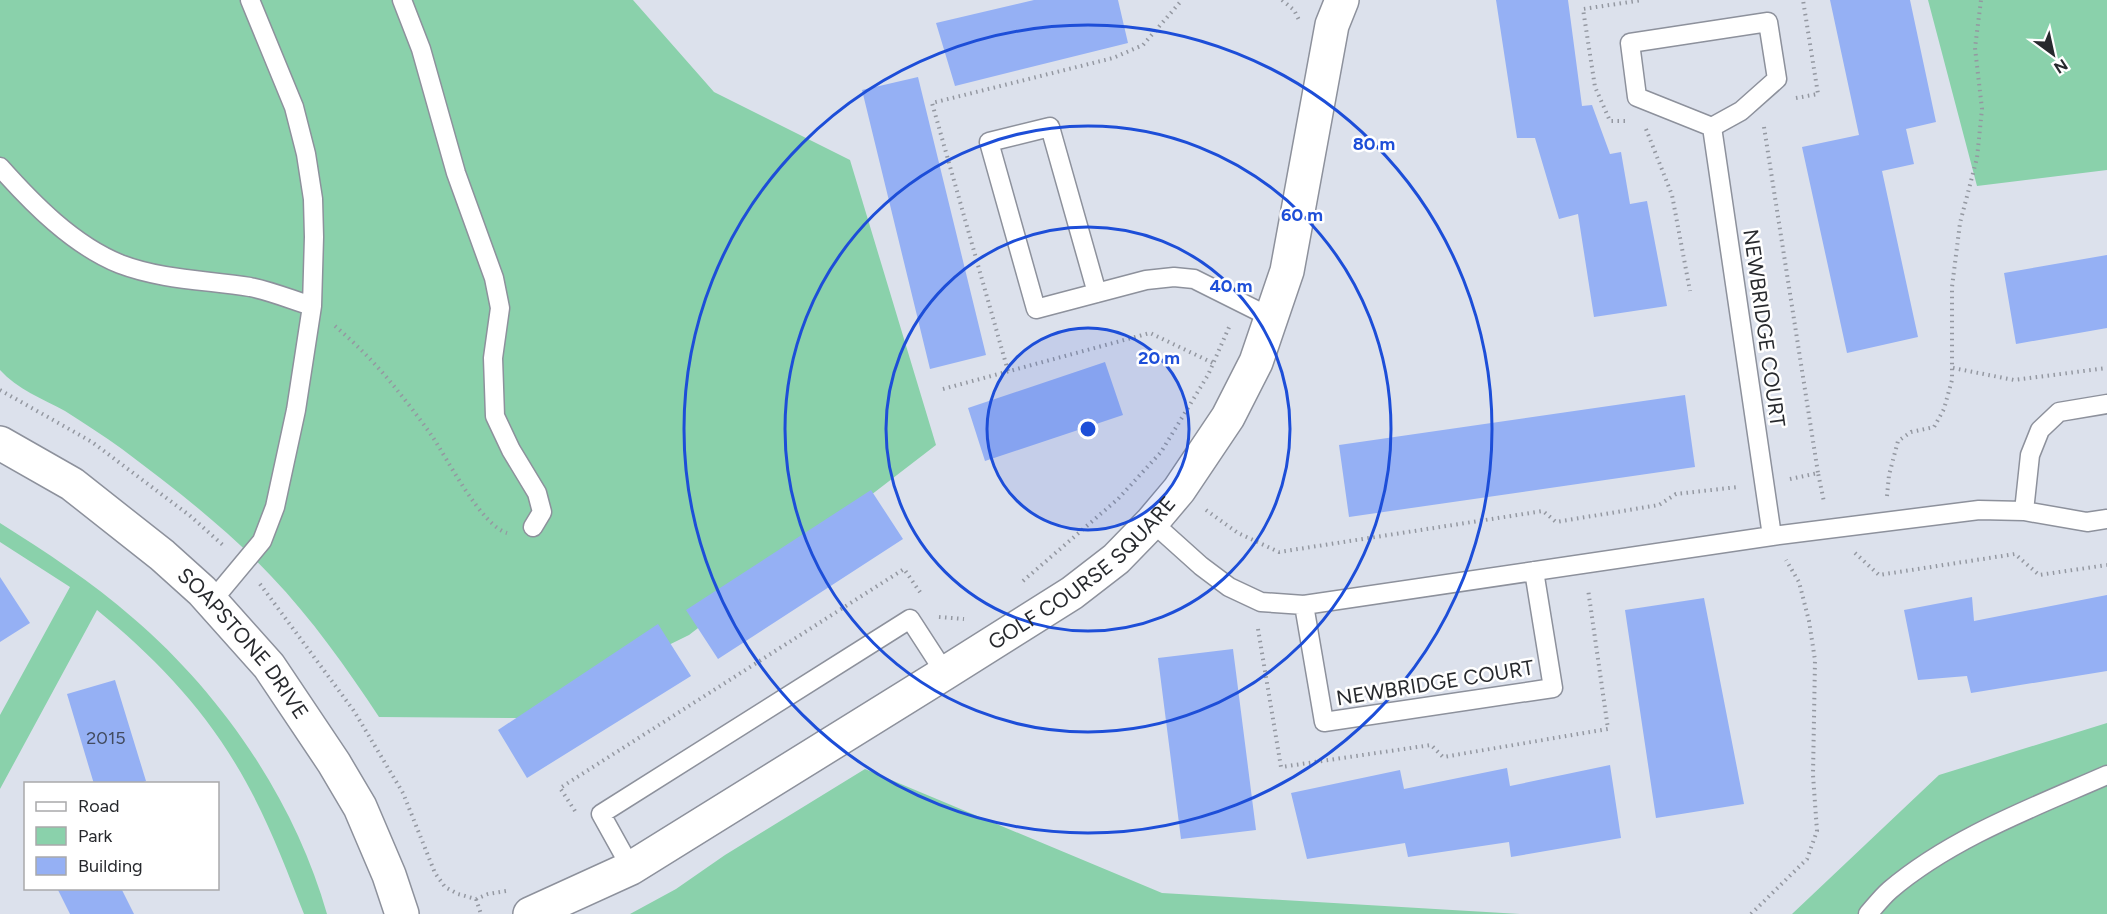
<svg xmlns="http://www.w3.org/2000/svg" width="2107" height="914" font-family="Figtree,sans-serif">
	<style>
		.green { fill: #8ad1ab }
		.building { fill: #95b0f4 }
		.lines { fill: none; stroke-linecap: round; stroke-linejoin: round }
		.lane-casing { stroke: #8d919c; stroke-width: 21 }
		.street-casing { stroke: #8d919c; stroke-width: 36 }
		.secondary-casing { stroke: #8d919c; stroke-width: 36 }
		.path { stroke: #9498a1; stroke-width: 4; stroke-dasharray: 1.5 4.5; stroke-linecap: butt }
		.lane { stroke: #fff; stroke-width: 18 }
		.street { stroke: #fff; stroke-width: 33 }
		.secondary { stroke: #fff; stroke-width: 33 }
		.ring { fill: none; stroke: #1d4ed8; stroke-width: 3 }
		.labels { text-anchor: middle; stroke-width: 5; stroke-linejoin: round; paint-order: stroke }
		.number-label { font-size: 18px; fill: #424b5f }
		.street-label { font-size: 21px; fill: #27292d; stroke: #fff }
		.centre { fill: #1d4ed8; stroke: #fff; stroke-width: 3 }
		.ring-label { font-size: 18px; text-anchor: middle; font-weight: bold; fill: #1d4ed8; stroke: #fff; stroke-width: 5; stroke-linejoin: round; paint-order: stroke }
	</style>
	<rect width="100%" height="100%" fill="#dce1ec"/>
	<!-- green -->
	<path class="green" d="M0,0H633L714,92L850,160L936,445L689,635L520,718L379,717C346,667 312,619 271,576C226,528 174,488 122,449C104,436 84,423 65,411C43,399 17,389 0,370Z
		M1928,0H2107V170L1977,186Z
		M0,523C46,552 92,582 133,618C222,694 295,801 327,914H304C284,863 264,810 235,763C200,704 150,653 97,610L0,789V715L70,587L0,542Z
		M2107,723V914H1792L1939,775Z
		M865,769L1162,893L1520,914H630L676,889L725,855Z"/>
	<!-- building -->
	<path class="building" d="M1034,0H1118L1128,43L955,86L936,23Z
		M1496,0H1568L1582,106L1592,105L1610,154L1621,152L1630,204L1647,201L1667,306L1594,317L1578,214L1559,219L1535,138H1517Z
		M1830,0H1910L1936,122L1906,129L1914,164L1882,171L1918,337L1847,353L1802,147L1859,135Z
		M918,77L986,355L930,369L862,90Z
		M2107,255V328L2016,344L2004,273Z
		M1105,362L1123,415L985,461L968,408Z
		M1685,395L1695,467L1349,517L1339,445Z
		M871,490L903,539L718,659L686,610Z
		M0,577L30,623L0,642Z
		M2107,595V671L1971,693L1967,676L1918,680L1904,610L1972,597L1974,621Z
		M1704,598L1744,804L1656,818L1625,610Z
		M658,624L691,676L527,778L498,730Z
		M1233,649L1256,830L1181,839L1158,658Z
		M115,680L146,781L138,784H94L67,694Z
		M1610,765L1621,838L1511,857L1509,842L1408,857L1405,843L1307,859L1291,793L1400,770L1404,789L1507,768L1510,786Z
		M57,888H121L134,914H70Z"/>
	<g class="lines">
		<!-- lane casing -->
		<g class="lane-casing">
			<path id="lane" d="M402,0L421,49L456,173L494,278L500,308L493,358L495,416L511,450L537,493L542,512L533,527
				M1712,127L1637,97L1630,43L1768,22L1777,79L1741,111L1712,127L1772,536
				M0,167C33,204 73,245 120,264C162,280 207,280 250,287C271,291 292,300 312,306
				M1097,293L1050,127L989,142L1036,309L1146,280L1174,277L1194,279L1272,318
				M2024,511L2030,455L2040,430L2059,412L2107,404
				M1152,522L1201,566L1229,587L1261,602L1304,605L1772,536L1979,510L2024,511L2087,522L2107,519
				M212,601L262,541L275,507L296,410L312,306L314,237L313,199L306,154L294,107L250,0
				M1304,605L1324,722L1553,688L1534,571
				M631,868L601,814L910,619L945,673
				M1868,914C1875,906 1882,897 1890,890C1951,838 2034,807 2107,775"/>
		</g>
		<!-- street casing -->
		<g class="street-casing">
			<g id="street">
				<path id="s1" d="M530,914L631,868L945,673L1072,593L1116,559L1152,522L1179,490L1228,417L1256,362L1287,271L1332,25L1342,0"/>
			</g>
		</g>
		<!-- secondary casing -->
		<g class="secondary-casing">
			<g id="secondary">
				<path id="s2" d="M0,443L72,484L162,555L202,591L269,666L334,763L360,807L389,875L402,914"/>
			</g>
		</g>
		<!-- path -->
		<path class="path" d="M1282,0L1294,10L1299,20
			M1796,98L1818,94L1803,0
			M1625,121H1610L1595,87L1583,9L1643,0
			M1764,127L1818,473
			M1646,129L1672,195L1690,291
			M335,326C356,344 375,363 393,385C406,401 420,419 432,436C448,460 481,525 507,533
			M1953,368L2014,380L2107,368
			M1008,371L932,103L1113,58L1143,45L1182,0
			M943,389L1150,333L1213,363
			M0,390L92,442L189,515L224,546
			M1790,479L1818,473L1824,502
			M1887,496L1889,475L1898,441L1911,432L1934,427L1944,409L1952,380V287L1960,223L1977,158L1982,109L1975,48L1981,0
			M1206,510L1238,533L1279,552L1543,511L1556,522L1659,505L1676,494L1738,487
			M1855,553L1879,575L2015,554L2039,575L2107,565
			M1023,581L1118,499L1161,452L1208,375L1230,325
			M260,584L354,711L403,793L435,873L445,887L458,894L476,899L488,894L506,891
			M939,617L964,619
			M1258,629L1281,767L1431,745L1443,757L1608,729L1588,589
			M575,811L560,788L904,569L922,595
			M476,899L481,914
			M1751,914L1807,859L1817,831L1813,775L1815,660L1809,621L1799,582L1786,560"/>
		<!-- lane -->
		<use href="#lane" class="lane"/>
		<!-- street -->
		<use href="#street" class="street"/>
		<!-- secondary -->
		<use href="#secondary" class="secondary"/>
	</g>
	<!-- distance rings -->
	<circle cx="1088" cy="429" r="101" fill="#1d4ed8" fill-opacity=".12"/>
	<g class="ring">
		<circle cx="1088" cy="429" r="101"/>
		<circle cx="1088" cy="429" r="202"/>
		<circle cx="1088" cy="429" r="303"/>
		<circle cx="1088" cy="429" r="404"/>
	</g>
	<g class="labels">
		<!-- number labels -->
		<g class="number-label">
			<text x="106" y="744">2015</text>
		</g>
		<!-- street labels -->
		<g class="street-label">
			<text transform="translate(1764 328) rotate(82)" y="7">NEWBRIDGE COURT</text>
			<text dy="7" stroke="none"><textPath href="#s1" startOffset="651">GOLF COURSE SQUARE</textPath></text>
			<text dy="7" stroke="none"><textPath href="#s2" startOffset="318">SOAPSTONE DRIVE</textPath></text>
			<text transform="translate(1435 683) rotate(-9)" y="7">NEWBRIDGE COURT</text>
		</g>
	</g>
	<circle cx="1088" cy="429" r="9" class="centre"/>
	<g class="ring-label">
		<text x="1374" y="150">80 m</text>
		<text x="1302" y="221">60 m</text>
		<text x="1231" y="292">40 m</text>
		<text x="1159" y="364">20 m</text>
	</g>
	<!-- legend -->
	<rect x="24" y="782" width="195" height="108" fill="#ffffff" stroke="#a9a9ab" stroke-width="1.5"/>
	<rect x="36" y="802" width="30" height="9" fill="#ffffff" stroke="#a9a9ab" stroke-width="1.5"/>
	<text x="78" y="812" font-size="18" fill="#27292d">Road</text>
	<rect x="36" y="827" width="30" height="18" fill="#8ad1ab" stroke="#a9a9ab" stroke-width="1.5"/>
	<text x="78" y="842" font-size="18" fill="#27292d">Park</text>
	<rect x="36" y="857" width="30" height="18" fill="#95b0f4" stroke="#a9a9ab" stroke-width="1.5"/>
	<text x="78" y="872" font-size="18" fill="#27292d">Building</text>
	<!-- north arrow -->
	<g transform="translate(2053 54) rotate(147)" stroke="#ffffff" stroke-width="4.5" paint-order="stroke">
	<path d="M0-4.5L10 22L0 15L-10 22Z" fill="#27292d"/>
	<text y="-9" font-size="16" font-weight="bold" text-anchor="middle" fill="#27292d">N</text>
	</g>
</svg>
